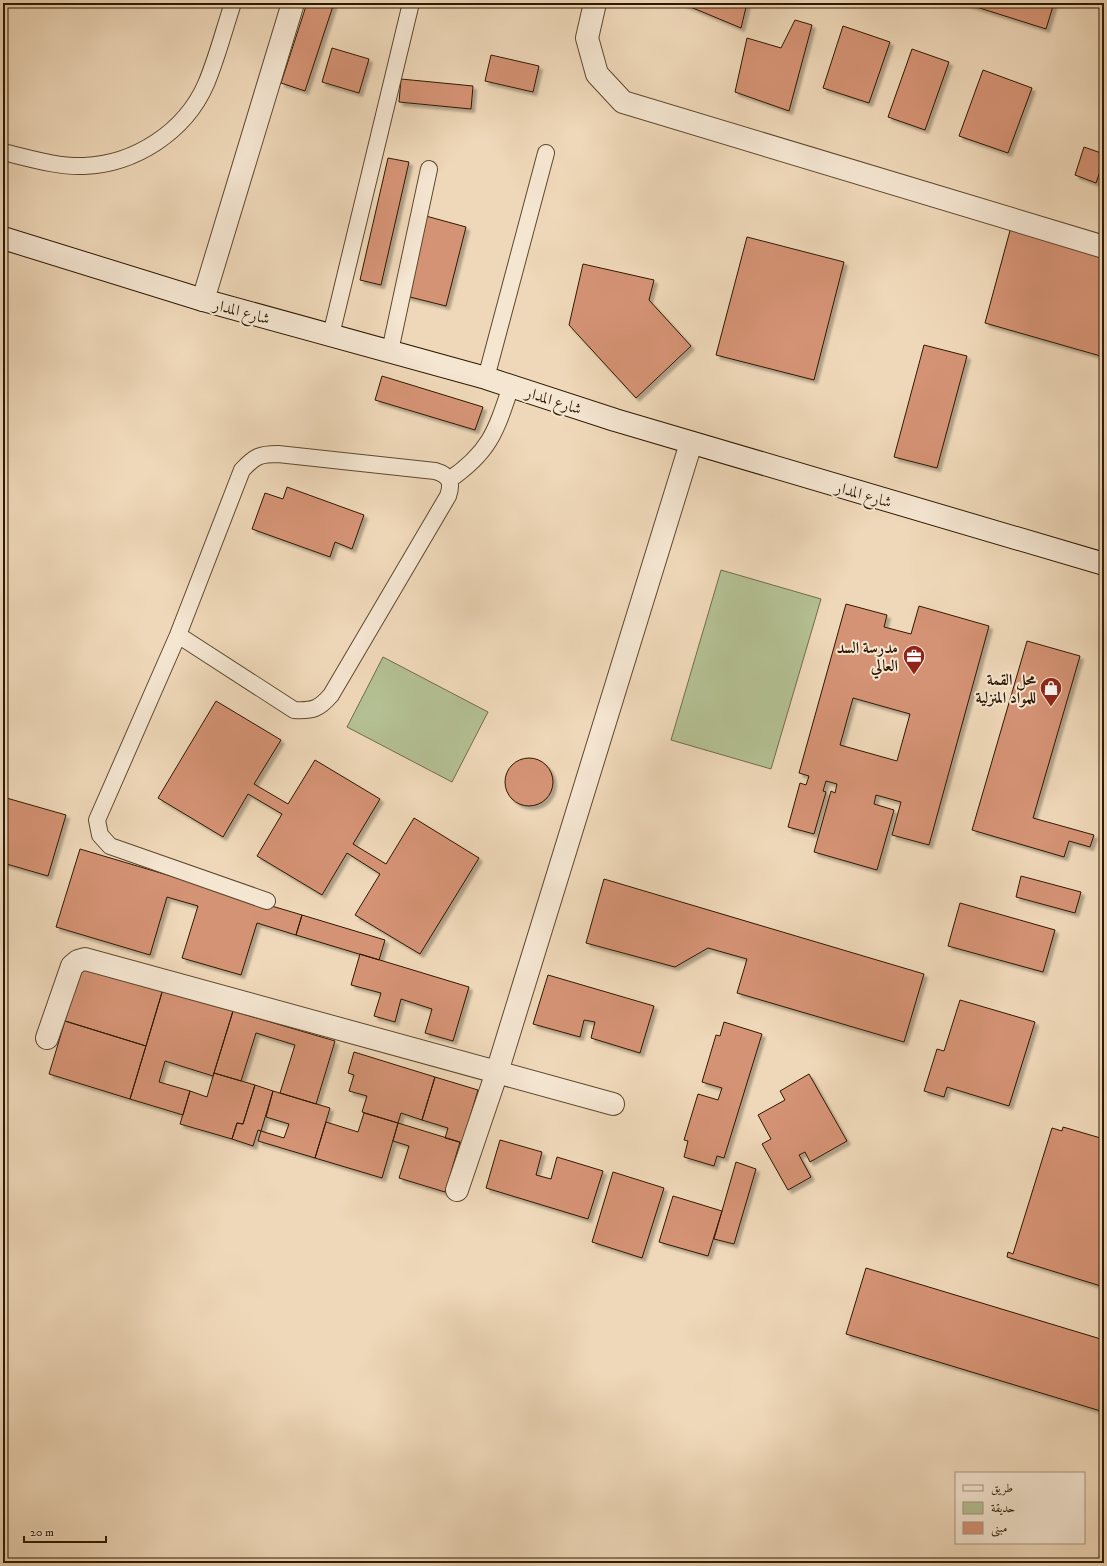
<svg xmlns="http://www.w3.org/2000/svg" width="1107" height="1566" font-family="'IM FELL DW Pica',Amiri,serif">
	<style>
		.green { fill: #b4c093; stroke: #716c4a }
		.building { fill: #d59375; stroke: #2e1900; fill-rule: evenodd; filter: url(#shadow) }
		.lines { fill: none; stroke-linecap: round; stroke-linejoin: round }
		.lane-casing { stroke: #5e492e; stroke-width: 18 }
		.street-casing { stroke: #5e492e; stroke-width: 24 }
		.secondary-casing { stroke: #2e1900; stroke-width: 24 }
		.lane { stroke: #f5e6d2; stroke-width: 16 }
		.street { stroke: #f5e6d2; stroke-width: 22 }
		.secondary { stroke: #f5e6d2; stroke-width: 22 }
		.labels { text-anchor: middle; stroke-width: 4; stroke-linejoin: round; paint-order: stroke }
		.street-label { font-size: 16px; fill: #2e1900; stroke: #f5e6d2 }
		.poi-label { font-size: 16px; font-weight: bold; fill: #2e1900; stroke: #f5e6d2; text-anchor: end }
	</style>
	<defs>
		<filter id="shadow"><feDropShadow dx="3.5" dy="3.5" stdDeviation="1" flood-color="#0004"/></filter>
	</defs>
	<rect width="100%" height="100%" fill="#efd8b9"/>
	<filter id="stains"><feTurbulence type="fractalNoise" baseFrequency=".005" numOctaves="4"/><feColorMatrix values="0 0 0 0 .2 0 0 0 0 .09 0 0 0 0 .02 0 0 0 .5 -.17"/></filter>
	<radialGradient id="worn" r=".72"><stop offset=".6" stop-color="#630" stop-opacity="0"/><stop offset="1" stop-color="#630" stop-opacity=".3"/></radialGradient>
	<!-- green -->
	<path class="green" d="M721,570L821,599L771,769L671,740Z
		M383,657L488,712L452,782L347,727Z"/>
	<!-- building -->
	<path class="building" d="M307,3H334L305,91L281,83Z
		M681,3H747L741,28Z
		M968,3H1054L1046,29L967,4Z
		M795,20L812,25L789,111L735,92L747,38L781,48Z
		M843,26L890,42L869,103L823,88Z
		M332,48L369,59L359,93L322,82Z
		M912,49L949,62L925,130L888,117Z
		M491,55L539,66L533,92L485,81Z
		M983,70L1032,88L1008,153L959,136Z
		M401,79L473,86L471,109L399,102Z
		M1084,147L1104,154V160L1096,183L1075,175Z
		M388,158L409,162L381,285L360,280Z
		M426,216L466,227L446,306L406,296Z
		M1011,227L1104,254V357L985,323Z
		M747,237L844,262L814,380L716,355Z
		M583,264L654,280L649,300L691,346L636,398L569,325Z
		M924,345L967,356L937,468L894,457Z
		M382,376L483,407L475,430L375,400Z
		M287,487L364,515L352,549L335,542L330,557L252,529L265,493L283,499Z
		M846,604L887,615L884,627L911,634L919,606L989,626L929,845L892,835L901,802L876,795L874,804L894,810L877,870L814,852L831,791L835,793L837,784L826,781L823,791L826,792L814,834L788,827L800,783L806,785L809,776L799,773ZM853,698L910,714L897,761L840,745Z
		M1027,641L1080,656L1033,818L1094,835L1090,847L1069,841L1064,857L972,830Z
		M216,701L281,740L254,784L288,804L315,760L380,799L353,844L386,864L414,818L479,858L420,954L355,915L380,874L347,853L322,895L257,856L282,814L248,794L223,837L158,798Z
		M505 782a24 24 0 1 1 48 0a24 24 0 1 1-48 0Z
		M3,797L66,815L48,876L3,863Z
		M80,849L302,915L296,935L257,923L241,975L182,958L198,906L167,897L150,955L56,927Z
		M1021,876L1081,892L1075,913L1016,897Z
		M604,879L924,974L904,1042L737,993L747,959L708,948L675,967L586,943Z
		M960,903L1055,930L1043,972L948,946Z
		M302,915L385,940L379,960L296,935Z
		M360,954L469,987L453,1041L425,1033L432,1009L401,999L395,1022L374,1016L381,993L351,985Z
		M83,965L163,989L146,1046L65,1021Z
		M548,975L654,1006L640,1053L591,1038L595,1022L584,1020L580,1037L533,1024Z
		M163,989L233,1011L213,1076L165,1061L159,1082L190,1091L183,1115L130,1099Z
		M960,1000L1035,1022L1009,1106L947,1087L944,1097L924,1091L937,1049L944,1051Z
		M233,1011L335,1041L316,1104L280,1093L295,1045L256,1033L241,1081L214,1073Z
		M65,1021L146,1046L130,1099L49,1074Z
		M724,1022L762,1034L724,1158L717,1156L714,1166L684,1157L688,1141L684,1140L698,1094L718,1100L722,1088L702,1082L716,1035L720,1036Z
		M354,1052L435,1077L422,1120L401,1113L398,1123L362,1112L367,1096L349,1091L354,1075L348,1073Z
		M214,1073L255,1085L243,1124L237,1123L232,1139L180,1124L190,1091L207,1097Z
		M809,1074L847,1141L810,1162L805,1152L799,1155L811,1177L788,1190L762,1144L771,1139L758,1115L785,1100L780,1091Z
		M435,1077L478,1090L467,1127L466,1144L445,1138L448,1128L422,1120Z
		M255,1085L273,1091L261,1131L258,1130L253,1146L232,1139L237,1123L243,1124Z
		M273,1091L330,1108L315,1158L258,1141L261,1131L284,1138L289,1124L266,1117Z
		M364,1113L398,1123L382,1178L315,1158L326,1122L358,1132Z
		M398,1123L460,1142L445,1192L399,1178L409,1146L393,1141Z
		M1063,1127L1104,1139V1287L1007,1257L1008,1252L1013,1254L1052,1128L1062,1131Z
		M500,1140L542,1152L536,1175L551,1179L557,1157L603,1171L588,1219L486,1188Z
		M736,1162L756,1169L734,1244L714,1239Z
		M613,1172L664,1188L642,1258L592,1242Z
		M673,1196L722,1211L708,1256L659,1242Z
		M866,1268L1104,1340V1412L846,1334Z"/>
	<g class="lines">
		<!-- lane casing -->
		<g class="lane-casing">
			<path id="lane" d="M3,152C29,158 57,167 84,166C135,164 185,132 206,84C217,58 224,30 233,3
				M331,335L411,3
				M390,351L429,169
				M486,378L546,153
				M449,480C490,452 496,431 511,386
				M178,635L294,710C313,711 319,709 331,695L448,496C453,482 449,475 435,471L278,454C260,454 255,456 242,470L178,635L97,820L100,835L110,846L267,901"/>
		</g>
		<!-- street casing -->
		<g class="street-casing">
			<path id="street" d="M595,3L587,38L597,74L623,102L1104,247
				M203,300L293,3
				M47,1038L72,966L78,961L85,959L613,1104
				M457,1190L497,1072L691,443"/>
		</g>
		<!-- secondary casing -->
		<g class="secondary-casing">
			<path id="secondary" d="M3,238L203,300L486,378L615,420L1104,564"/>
		</g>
		<!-- lane -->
		<use href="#lane" class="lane"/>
		<!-- street -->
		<use href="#street" class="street"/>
		<!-- secondary -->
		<use href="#secondary" class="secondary"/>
	</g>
	<!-- icons -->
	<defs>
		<g id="office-pin" transform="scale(1.15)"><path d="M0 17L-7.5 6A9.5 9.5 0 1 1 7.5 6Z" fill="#8f2418" stroke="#f5e6d2"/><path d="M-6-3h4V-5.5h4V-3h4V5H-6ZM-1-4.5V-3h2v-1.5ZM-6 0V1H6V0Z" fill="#fff"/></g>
		<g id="shop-pin" transform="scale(1.15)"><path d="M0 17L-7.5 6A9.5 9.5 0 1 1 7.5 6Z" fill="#8f2418" stroke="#f5e6d2"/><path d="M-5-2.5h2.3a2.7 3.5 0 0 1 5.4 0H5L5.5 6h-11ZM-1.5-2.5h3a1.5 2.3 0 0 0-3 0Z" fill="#fff"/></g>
	</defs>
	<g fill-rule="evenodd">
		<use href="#office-pin" x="914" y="656"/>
		<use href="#shop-pin" x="1051" y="688"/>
	</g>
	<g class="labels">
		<!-- street labels -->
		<g class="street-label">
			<text transform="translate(242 311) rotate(15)" y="6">شارع المدار</text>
			<text transform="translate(554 400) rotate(18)" y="6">شارع المدار</text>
			<text transform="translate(864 494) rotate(16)" y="6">شارع المدار</text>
		</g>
		<!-- poi labels -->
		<g class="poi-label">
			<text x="898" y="653">مدرسة السد<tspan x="898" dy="18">العالي</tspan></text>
			<text x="1036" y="685">محل القمة<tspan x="1036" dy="18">للمواد المنزلية</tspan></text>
		</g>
	</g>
	<!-- margin -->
	<rect width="1107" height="1566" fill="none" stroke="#efd8b9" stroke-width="16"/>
	<rect x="4" y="4" width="1099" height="1558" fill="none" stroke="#2e1900" stroke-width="2"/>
	<rect x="8" y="8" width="1091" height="1550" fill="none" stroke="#2e1900"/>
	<!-- legend -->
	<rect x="955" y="1472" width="130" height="72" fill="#f5e6d2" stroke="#a5947e"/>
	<rect x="963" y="1485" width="20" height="6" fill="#f5e6d2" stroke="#a5947e"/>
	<text x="991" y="1492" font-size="12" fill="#2e1900">طريق</text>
	<rect x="963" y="1502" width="20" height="12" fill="#b4c093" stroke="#a5947e"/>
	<text x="991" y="1512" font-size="12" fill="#2e1900">حديقة</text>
	<rect x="963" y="1522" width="20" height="12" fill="#d59375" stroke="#a5947e"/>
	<text x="991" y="1532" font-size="12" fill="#2e1900">مبنى</text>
	<!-- scale -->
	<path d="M24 1536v6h82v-6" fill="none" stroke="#2e1900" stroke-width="2"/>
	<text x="30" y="1536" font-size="12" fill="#2e1900" stroke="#f5e6d2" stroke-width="3" paint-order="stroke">20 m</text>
	<rect width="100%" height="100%" filter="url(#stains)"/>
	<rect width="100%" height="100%" fill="url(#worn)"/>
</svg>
